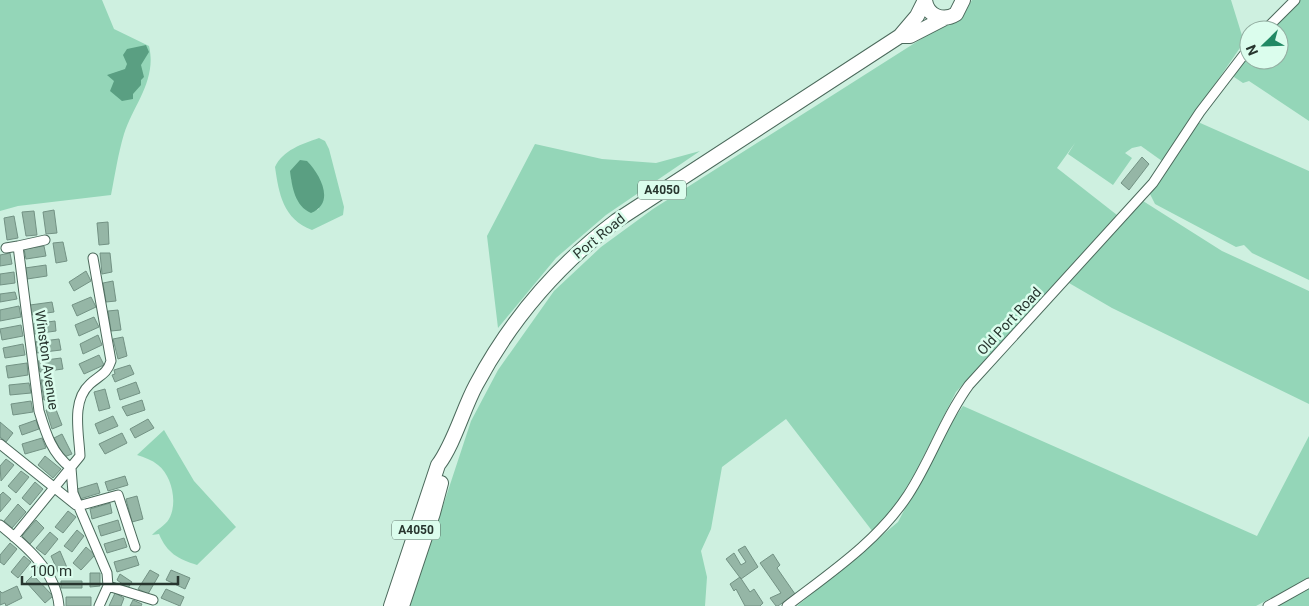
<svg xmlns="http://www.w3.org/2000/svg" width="1309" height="606" font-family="Roboto,sans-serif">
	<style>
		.green { fill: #94d6b8; fill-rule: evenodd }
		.water { fill: #5a9f82 }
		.building { fill: #95b6a6; stroke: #739284 }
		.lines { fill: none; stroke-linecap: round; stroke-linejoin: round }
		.minor-casing { stroke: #4b695b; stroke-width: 11 }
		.primary-casing { stroke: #4b695b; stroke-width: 16 }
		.minor { stroke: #fff; stroke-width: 9 }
		.primary { stroke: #fff; stroke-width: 14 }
		.labels { text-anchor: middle; stroke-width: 5; stroke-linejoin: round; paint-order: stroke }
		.shield { fill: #dbfded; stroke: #5d7167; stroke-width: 1 }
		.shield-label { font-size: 12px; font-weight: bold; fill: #27352e }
		.street-label { font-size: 14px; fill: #27352e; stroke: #dbfded }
	</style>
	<rect width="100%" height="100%" fill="#cef0e0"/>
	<!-- green -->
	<path class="green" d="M0,0H102L114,29L149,46C157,80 134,104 124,134C118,154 115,175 111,195L18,206L0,211Z
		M972,0H1231L1244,42L1162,161L1141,146L1132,148L1125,153L1132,158L1113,185L1068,154L1075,143L1057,168L1117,215L956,392L915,473L899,500L873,532L786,419L722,467L711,529L701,551L707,577L705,606H410L471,421L498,370L554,291L601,247L653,209L940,27C962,21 961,19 972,0Z
		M1299,0H1309V121L1249,81L1243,83L1234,77L1236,70L1249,53V60H1279V30H1271Z
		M1198,122L1309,171V280L1252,253L1244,245L1236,247L1155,204L1150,194Z
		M319,138L325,141L329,149L344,207L343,215L312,230C283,219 279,194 275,167C283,150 302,144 319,138ZM291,179L324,195L318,210L294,187Z
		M535,144L602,159L656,163L700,151L606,215L556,258L498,328L487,236Z
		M1143,201L1222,251L1309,291V404L1112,308L1069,283Z
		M963,406L1257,536L1309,436V578L1256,606H797L898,522L946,430Z
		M164,430L194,481L236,527L197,565C178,559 167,553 159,534L152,535C157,529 165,526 169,519C178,503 172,476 158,465C152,460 144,457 137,455Z
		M1309,588V606H1274Z"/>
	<!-- water -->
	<path class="water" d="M146,45L149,52L141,65L144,77L141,80V85L133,94V99L122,101L110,91L114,81L107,75L125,69L127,64L123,55L127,49Z
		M300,160L307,161C320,174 336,203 311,213C295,206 292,187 290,171Z"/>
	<!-- building -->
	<path class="building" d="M1142,157L1149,164L1129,190L1121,183Z
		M54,210L57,233L46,234L43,212Z
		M34,211L37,235L26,236L22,212Z
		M14,216L18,238L7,240L4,218Z
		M108,222L109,244L99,245L97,223Z
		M63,242L67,261L56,263L53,243Z
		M44,246L46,256L26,259L24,249Z
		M10,253L12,264L0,266V255Z
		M100,253H110L112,272L102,274Z
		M46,265L47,276L27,279L25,268Z
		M86,271L91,281L74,291L69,282Z
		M14,272L15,283L0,285V274Z
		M113,281L116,301L106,302L103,283Z
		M15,292L17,299L0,302V294Z
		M91,297L96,307L77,316L72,305Z
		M52,302L54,312L32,315L30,305Z
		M19,306L21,317L0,321V310Z
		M118,310L121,330L111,331L108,311Z
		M94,317L99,327L79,336L75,325Z
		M55,321L56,331L34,334L33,324Z
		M21,325L23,336L2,340L0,329Z
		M98,335L102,345L83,354L80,344Z
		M123,337L127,356L118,359L113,339Z
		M59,339L61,350L36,353L35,342Z
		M23,344L25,355L5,358L3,348Z
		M99,355L104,365L84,374L79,364Z
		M61,358L63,369L40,372L38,361Z
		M27,363L28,375L8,378L6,366Z
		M130,365L134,374L115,382L112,375L115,374L114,370Z
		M52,378L55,399L44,400L41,380Z
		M136,382L140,393L120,400L117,389Z
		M29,383L31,393L10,395L9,385Z
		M105,389L110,408L99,411L94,392Z
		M142,400L145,410L127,416L122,407Z
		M31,401L33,412L13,415L11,404Z
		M55,407L62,425L52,429L46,410Z
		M113,416L118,426L99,434L95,424Z
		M148,419L154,428L135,438L130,429Z
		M36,420L39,429L22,435L19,426Z
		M0,422L13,433L6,442L0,437Z
		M122,433L127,443L105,454L99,444Z
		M62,434L72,454L64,457L54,438Z
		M42,438L46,448L25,454L22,444Z
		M45,456L61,469L53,478L38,465Z
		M6,459L14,465L1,481L0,466Z
		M21,471L29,477L16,493L8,486Z
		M125,476L128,485L108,491L105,482Z
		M35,482L43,489L30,505L22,498Z
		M97,483L100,493L80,499L77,489Z
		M3,492L11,499L0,512V495Z
		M137,496L143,519L132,522L126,499Z
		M110,503L112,513L92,519L90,509Z
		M18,504L26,512L12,528L4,521Z
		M68,511L76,517L63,533L55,527Z
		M36,520L44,528L30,544L22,536Z
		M118,520L121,530L101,536L98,526Z
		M77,530L84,536L72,552L64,546Z
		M50,532L58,539L45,555L36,548Z
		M124,538L127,547L107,553L104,544Z
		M10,543L17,549L4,565L0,562V555Z
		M745,546L758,567L741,579L726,559L734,553L741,565L746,562L738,550Z
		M86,547L95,555L81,570L73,563Z
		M60,551L68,570L59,574L51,556Z
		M773,554L780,565L777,568L795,594L778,606H776L770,598L781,593L760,563Z
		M24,556L31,562L18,578L11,572Z
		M136,556L139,565L117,572L114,562Z
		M150,570L159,575L148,594L138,589Z
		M171,570L190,578L185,589L166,580Z
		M90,573H100V586L90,587Z
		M120,574L132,582L128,588L117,580Z
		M33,575L53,596L45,603L26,582Z
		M740,577L750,592L754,589L763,603L760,606H745L736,589L734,591L730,584Z
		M61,581H82V588H61Z
		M17,586L22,598L6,606L5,603L0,605V591L2,593Z
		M166,589L184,597L180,606L161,598Z
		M115,593L124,598L121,606H109Z
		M66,597H91V606H66Z
		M133,600L142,604L141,606H130Z"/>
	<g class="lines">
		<!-- minor casing -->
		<g class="minor-casing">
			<path id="minor" d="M1265,30L1295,0
				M18,246L45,240
				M6,248L18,246L39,411C46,434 52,454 71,468L73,493L107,573L108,586L99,606
				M0,444L76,505
				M78,506L118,495L135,547
				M0,525C26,546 56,571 59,606
				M14,537L80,456C79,433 71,401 90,384C100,375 107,374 111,361L93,258
				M108,586L153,600
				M787,606C830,573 878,541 908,495C931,460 944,419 969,385L1153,183L1200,112L1249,48
				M1268,606L1309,583"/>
		</g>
		<!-- primary casing -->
		<g class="primary-casing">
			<path id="primary" d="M925,0C927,16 943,22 956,14L963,0
				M900,36H910L945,18
				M391,606L438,465C454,444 463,409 476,385C510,321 558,265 616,221L900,36L917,16L925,0
				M402,606L433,513L441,483"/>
		</g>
		<!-- minor -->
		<use href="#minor" class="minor"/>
		<!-- primary -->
		<use href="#primary" class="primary"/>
	</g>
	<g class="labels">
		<!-- shield labels -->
		<g class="shield">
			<rect x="638" y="180.5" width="48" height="19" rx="4"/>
			<rect x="392" y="520.5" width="48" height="19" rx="4"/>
		</g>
		<g class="shield-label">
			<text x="662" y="194">A4050</text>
			<text x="416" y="534">A4050</text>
		</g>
		<!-- street labels -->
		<g class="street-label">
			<text transform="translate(599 236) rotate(-39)" y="5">Port Road</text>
			<text transform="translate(1009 321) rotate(-47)" y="5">Old Port Road</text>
			<text transform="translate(47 360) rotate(82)" y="5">Winston Avenue</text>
		</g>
	</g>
	<!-- north arrow -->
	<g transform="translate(1264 45) rotate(247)"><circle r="24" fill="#dbfded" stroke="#93ada1"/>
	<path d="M0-4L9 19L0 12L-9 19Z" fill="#218964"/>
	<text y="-8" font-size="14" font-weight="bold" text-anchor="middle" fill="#27352e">N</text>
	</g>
	<!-- scale -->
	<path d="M22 576v8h156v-8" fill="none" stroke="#27352e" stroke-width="2.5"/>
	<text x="30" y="576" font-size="15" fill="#27352e" stroke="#dbfded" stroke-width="4" paint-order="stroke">100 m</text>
</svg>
